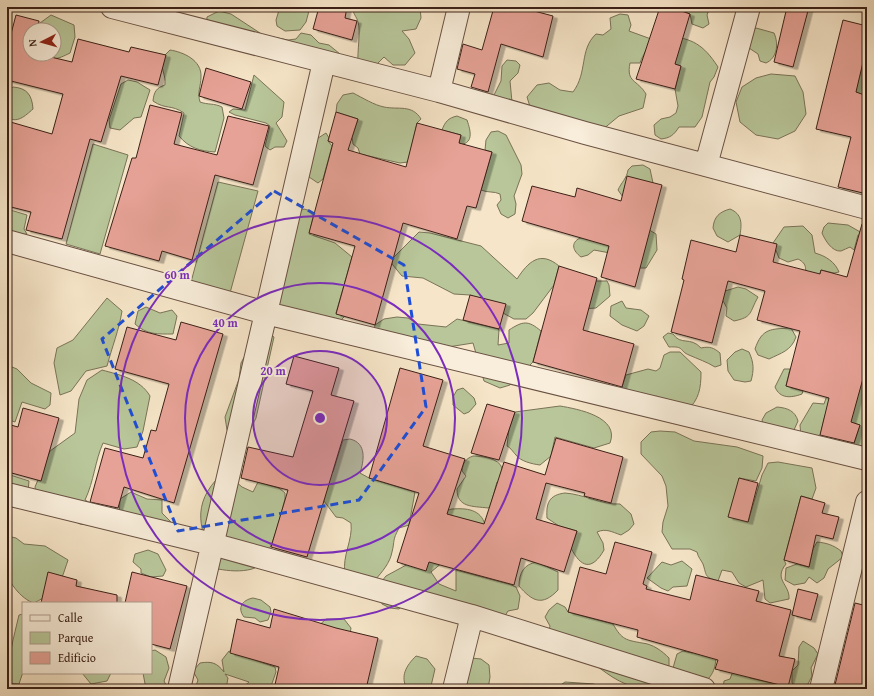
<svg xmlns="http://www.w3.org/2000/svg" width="874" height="696" font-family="'Gentium Book Plus',serif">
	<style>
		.green { fill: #b8c699; stroke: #7a7358 }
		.building { fill: #e6a296; stroke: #3b2017; filter: url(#shadow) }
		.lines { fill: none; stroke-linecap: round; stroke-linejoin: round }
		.minor-casing { stroke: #6a5143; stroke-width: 24 }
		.minor { stroke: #f9eedb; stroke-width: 22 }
		.marked { fill: none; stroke: #1d4ed8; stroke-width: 3; stroke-dasharray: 8 5; stroke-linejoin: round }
		.ring { fill: none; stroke: #7b2cbf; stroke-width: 2 }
		.centre { fill: #7b2cbf; stroke: #f9eedb; stroke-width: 2 }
		.ring-label { font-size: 12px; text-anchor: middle; font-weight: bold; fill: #7b2cbf; stroke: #f9eedb; stroke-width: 4; stroke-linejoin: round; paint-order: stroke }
	</style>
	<defs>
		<filter id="shadow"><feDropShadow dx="4.5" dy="2.5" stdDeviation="0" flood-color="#0004"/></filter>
	</defs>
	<rect width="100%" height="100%" fill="#f6e5c8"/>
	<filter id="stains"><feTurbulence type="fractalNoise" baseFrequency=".005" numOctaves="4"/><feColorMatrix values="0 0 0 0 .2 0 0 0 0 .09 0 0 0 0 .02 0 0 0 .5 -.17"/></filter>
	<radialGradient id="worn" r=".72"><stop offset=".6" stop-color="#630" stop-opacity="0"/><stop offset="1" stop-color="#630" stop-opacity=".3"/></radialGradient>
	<!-- green -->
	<path class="green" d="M280,7H310L306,22L300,30L285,31L277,26L276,20Z
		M353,7H379L382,10L390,7H420L421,18L416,29L402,31L409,39L415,53L405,65H393L384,57L377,64H358C357,52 361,31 358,22C357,17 352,13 353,7Z
		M680,7H710L707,15L709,24L703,28L692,24L690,14L679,10Z
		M219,11L231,14L263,35L288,40L296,39L301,33L311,35L319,43L329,45L340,54L343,61L206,31L207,17Z
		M620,14L628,15L631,25L629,31L651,39C648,49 643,54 640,63H630C626,83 637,79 646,94L643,108L619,116L596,135L531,110L527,97L537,85L549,83L560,90L573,92C588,72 579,50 596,34L603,35L611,29L610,18Z
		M51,15L74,25L75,37L70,53C58,59 51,62 40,54H54V30H37L40,23Z
		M756,28L774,33C779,44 777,58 766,63L760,61L758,54L749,48L751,33Z
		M666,35C693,39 703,44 718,67L714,77L710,82L702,117L695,127H679C674,135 670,138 661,139L655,135L654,125L661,119L670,117L676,113L678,106L675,89L681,66L658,59Z
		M867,48V96L862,94L854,97Z
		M170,50C183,52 202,60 201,77C201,86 197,92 200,102C208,105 214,103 222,107L224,118L215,152C200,151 189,148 179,136L184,113C171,104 166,110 153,101C154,92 156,88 165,85C166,76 161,68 161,59Z
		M507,60L516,61L520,65L518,73L510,81L512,102L503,104L494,95L501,81L502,66Z
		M771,74L795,76L803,92L806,114L795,131L778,139L756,135L740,122L736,102L742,87L756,78Z
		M254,75L284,102L282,117L276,123L287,141L284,147H275L270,150L265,146L270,126L266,123L235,115L229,112L233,109L245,110Z
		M128,80L137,82L150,90L141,117L134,118L120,130L110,128L109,120L121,84Z
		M13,87C27,88 32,95 33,109C25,116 17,124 7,117V92Z
		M353,93C363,98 374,105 384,107C398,110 412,104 421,119L417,123L408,162L400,163L360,154L358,148L353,144L352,137L358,119L336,112L337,104L343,95Z
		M457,116L467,120C471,132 474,144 458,145L461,135L442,130C445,122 448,118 457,116Z
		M498,131L506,135L521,165L522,174L514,196L516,204L515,214L508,218L501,214L497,205L501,200L500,194C494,191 488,193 481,190L492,152L485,150L486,140L491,132Z
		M326,133L329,138L328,141L332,146L323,179L318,183L303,173L315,140Z
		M93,144L128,155L100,254L66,244Z
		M643,165L650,169L653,183L625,200L618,190C621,183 627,178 628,170L632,166Z
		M218,182L258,191L230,293L191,282Z
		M7,209L27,215L24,229L27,234L19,235L7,231Z
		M304,209L311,211L313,217L309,234L335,243L352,257L336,313L345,316L340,321L274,308L298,212Z
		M730,209C742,214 742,223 740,235L728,242L717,236L713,228C714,217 719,212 730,209Z
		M828,223L848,225L862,233L863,236L858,235L854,250L850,247C847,248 844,250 841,251C832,252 825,240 822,233L824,227Z
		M803,226L812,235L815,253C826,256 835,262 839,272L834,273L821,270L817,283L804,280C806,270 808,264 798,259L788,262L779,258L773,243L784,227Z
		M646,228L656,234L657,250L646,268H629L610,253L594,250L588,255L581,257C573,251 570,243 580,238Z
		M419,232L430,233L481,246L517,279C528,262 540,250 559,266L554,285L533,313L526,319H514L470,295L454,294L423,278L402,276L392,264L393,258Z
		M586,281H607L609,285L610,296L596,308L580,309Z
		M738,287L746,289L758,297C749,313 753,317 734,321L726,316L727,308L722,299L725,291Z
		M107,298L122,311C119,330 112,347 107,366L86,371L71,391L60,395L54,363L57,348L73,340Z
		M622,301L626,308L641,310L649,316L644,326L637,331L622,325L610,316L611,306Z
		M146,307L160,313L172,310L177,316L173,334C158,334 147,335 135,324L138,311Z
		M397,317L408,318L418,324L446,327L457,319L499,329L498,345L509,343V330C523,321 528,320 541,331L533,362L510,385L500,388L484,381L473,343L448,347L373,336L375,325L384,319Z
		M791,328L796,337C791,351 781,353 769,359L758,355L755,349C762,328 771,329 791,328Z
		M265,331L274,337L256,418L246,438L236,443L227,430L225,417L239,379L241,363L248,350Z
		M668,333L673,334C681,346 690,336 701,348C710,346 714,348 720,353L721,365L715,367C707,362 698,359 689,355C679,351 685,346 669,347L663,337Z
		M742,349L749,352C754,363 754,370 751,381L745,382L734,380L728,371L727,360L735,352Z
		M670,352H680L701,372C701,389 699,399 687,411L665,402L656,396L653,401L624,398L622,387L626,375L648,369L656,371L660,368L664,355Z
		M867,364V455L853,447L860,425L825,415L820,436L801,437L800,425L813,403L824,404L829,390L837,388L858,395Z
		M7,365L17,369L31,383L51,393L50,405L45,409L22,402L15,422L7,419Z
		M784,369H790L786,386L803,391L802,394C791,398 780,399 775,387Z
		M102,370C120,375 140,379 150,396L143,431L137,447L124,449L103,443C95,461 94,481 85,500L105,511L97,526L80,524L37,500L35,487L50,451L75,433L79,399L87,380Z
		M463,388L474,398L476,404L469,412L464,414L453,405V397L457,390Z
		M560,406C578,409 620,417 610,443L594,448L555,437L551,456L540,465C532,464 520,461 516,455C512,451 512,449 507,446L509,429L515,412Z
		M777,407C788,408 795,411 798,421L794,430L765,428L762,420L766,413Z
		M660,431L675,432L694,441L737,447L763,456L762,468L756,481L739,478L748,522L762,475L768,463L778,462L812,468L816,488L812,499L801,496L784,560L786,564C773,580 790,584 789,599L770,603L765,599L763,580L746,587L739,583L732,572L722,570L718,581C704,577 707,576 703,564C701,560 698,557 697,552L690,549H672L662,532L663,522L668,506L666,486L662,476L641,454V442L651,432Z
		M350,439C367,443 364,461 360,473L369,478L415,492L409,525L399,528C392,541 395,540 392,552C390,563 382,572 375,580L345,573C342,556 353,540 351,523L343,518L336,517L324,501L320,472H333L343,440Z
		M473,456C481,456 499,458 502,468C503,472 503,478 505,484L497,482L490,507L488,508C473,506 457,508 457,489L466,476L462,471C463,463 465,459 473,456Z
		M7,474L29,481L28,492L7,489Z
		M216,480L235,481L242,487L253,492L258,482L279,488L285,493V499C280,516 271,563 252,569C241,572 229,571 218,569C203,537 189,510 216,480Z
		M131,492L147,499L162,500V513L177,528L119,521L120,499Z
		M565,493C583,494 602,505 620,504L631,514L634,524L629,530L621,535C612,532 606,528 597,532L603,543L604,550C592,571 581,568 571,548L577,531L559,526L547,518C546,503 549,495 565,493Z
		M452,509C466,508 481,509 485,525L455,542L445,511Z
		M7,536L16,538L24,544L45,546L68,560C59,587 59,590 34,603C22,600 4,579 7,566C8,563 10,560 11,557H7Z
		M817,542C827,543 833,545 841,551L843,557L828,569L824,578L817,583L809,577L805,583L794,585L785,580L786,568L797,564L809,567L813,549Z
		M148,550L158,554L166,570L163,576L151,577L141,573V569L133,562L135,554Z
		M432,551L443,562L431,572L439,584L456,591V570L509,584L516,587L520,596L518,609L508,611L500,624L407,602L399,609L390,608L382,604L378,586L386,576Z
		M682,561L692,569L687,586L673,587L668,591L661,588L647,578L662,562L671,565Z
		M537,562L558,572V590C542,607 532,601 519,586C519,573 524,564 537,562Z
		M253,598L261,600L270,607L271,612L268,620L260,622L255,618L244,617C237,608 242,600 253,598Z
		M557,603L565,607L568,612L613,624C622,640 626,640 642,643C653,644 662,651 669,658V672C661,677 648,687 639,687C621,686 604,671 590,661C577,651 562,643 548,635L550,626L545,617L549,610Z
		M23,614V672L19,684L7,683C7,662 14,636 19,615Z
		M326,619H344L351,628L348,646L314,630Z
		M803,641L814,648L818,654L811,668L812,676L808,684L798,688L792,683V671L798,665L799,647Z
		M695,644L716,648C716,665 716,673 702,685L673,668L677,654L683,651L693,653Z
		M155,650L166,657L169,668L164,681L168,689H146L143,673H151V651Z
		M229,651L275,667L276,672L270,689H241L249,682L225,674L228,678L226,689H195L198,680L193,671L200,663C212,661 217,663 224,672L222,660Z
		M416,656L427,659L435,669L431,686L426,689H407C400,676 406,666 416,656Z
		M471,658L481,659L489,665L490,677L488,689H459Z
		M733,671L749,673L750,678L777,684L784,689H724L723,688L724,681L730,679Z
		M82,673H111L107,681L91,684Z
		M565,682L594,684L601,689H555Z"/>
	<!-- building -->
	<path class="building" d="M319,7H347L345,18L357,21L352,40L313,29Z
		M494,7H519L553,16L543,57L501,44L488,92L471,87L475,74L457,69L463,44L482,50Z
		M660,7H680L679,10L690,14L675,64L681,66L675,89L636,79Z
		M787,7H809L793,67L774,62Z
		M16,15L39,21L37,30H30V54H38L72,62L78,39L129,52L131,47L166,55L158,85L121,76L101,142L90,139L62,239L26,230L31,212L7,206V121L52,134L63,94L7,80V49Z
		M843,20L867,26V45L856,92L867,96V194L838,187L851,137L816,129Z
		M206,68L251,82L242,109L199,96Z
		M150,105L182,113L174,144L217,155L228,116L269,126L253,185L215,175L192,260L162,251L159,261L105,246L132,158H136Z
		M336,112L358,119L348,150L406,167L417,123L461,135L459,143L492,152L476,208L467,206L457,239L403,223L375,325L336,314L355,246L309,233L333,143L328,141Z
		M627,176L662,185L635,287L601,277L609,246L522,221L532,186L575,197L577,188L621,201Z
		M862,224L867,225V364L851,422L860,425L854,443L820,435L829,398L786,386L800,331L757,320L765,291L728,281L712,343L671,332L684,280L682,279L691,240L736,252L740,235L777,244L773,262L820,274L821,270L847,277Z
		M559,266L597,278L583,330L634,344L622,387L533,362Z
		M470,295L506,304L499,329L463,320Z
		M181,322L223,334L174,503L124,487L118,508L90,502L105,448L143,458L151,430L156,431L169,384L115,369L127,327L176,340Z
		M294,356L339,368L331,395L354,401L307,557L271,547L288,490L241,478L248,447L293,457L313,391L286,384Z
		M400,368L443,380L423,446L465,459L447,514L484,524L504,462L545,475L556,438L623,457L611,503L584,496L585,493L546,483L536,519L577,531L564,572L521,558L514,585L429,562L426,571L397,562L419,493L369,478Z
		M487,404L515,412L499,460L471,453Z
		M23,408L59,418L41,481L8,472L11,462L7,461V424L18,427Z
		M739,478L758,483L748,522L728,517Z
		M801,496L825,503L822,513L839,517L833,539L816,535L809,567L784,560Z
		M615,542L652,552L643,584L647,586L646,589L690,600L696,575L759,591L756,601L791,610L779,656L795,659L788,687L715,669L718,660L637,637L638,630L568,612L580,567L606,574Z
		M48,572L77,580L76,586L117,595V603H41Z
		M132,572L187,586L170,649L151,644V603H125Z
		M798,589L818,594L811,620L792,615Z
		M855,603L867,606V689H834Z
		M274,609L336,628L378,638L366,689H274L279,667L230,653L237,619L270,628Z"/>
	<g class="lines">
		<!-- minor casing -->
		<g class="minor-casing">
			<path id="minor" d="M112,7L439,91L585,133L867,208
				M439,91L459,7
				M706,165L749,7
				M7,241L266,313L867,459
				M7,494L212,544L472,616L704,689
				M179,689L324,62
				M454,689L472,616
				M821,689L867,502"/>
		</g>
		<!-- minor -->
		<use href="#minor" class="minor"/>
	</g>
	<!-- marked area -->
	<path class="marked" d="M274,191L404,265L426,407L359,500L178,531L102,339Z"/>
	<!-- distance rings -->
	<circle cx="320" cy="418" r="67" fill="#7b2cbf" fill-opacity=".12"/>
	<g class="ring">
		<circle cx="320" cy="418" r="67"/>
		<circle cx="320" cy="418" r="135"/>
		<circle cx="320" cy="418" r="202"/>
	</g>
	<circle cx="320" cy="418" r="6" class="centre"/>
	<g class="ring-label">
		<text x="177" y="279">60 m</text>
		<text x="225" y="327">40 m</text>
		<text x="273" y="375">20 m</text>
	</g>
	<!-- margin -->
	<rect width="874" height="696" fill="none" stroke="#f6e5c8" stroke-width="24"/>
	<rect x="8" y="8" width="858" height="680" fill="none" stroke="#3b2017" stroke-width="2"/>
	<rect x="12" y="12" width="850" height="672" fill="none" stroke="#3b2017"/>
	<!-- legend -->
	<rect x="22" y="602" width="130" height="72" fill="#f9eedb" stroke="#ad9c8d"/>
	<rect x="30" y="615" width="20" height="6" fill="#f9eedb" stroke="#ad9c8d"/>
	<text x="58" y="622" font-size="12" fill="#3b2017">Calle</text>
	<rect x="30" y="632" width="20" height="12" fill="#b8c699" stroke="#ad9c8d"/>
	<text x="58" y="642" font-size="12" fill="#3b2017">Parque</text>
	<rect x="30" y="652" width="20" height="12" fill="#e6a296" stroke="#ad9c8d"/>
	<text x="58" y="662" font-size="12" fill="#3b2017">Edificio</text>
	<!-- north arrow -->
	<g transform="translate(42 42) rotate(264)"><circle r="19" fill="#f9eedb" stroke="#ad9c8d"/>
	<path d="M0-3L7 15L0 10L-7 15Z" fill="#8f2418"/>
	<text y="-6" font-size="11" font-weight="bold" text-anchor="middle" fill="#3b2017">N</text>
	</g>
	<rect width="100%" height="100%" filter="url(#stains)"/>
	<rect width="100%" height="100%" fill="url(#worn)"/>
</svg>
